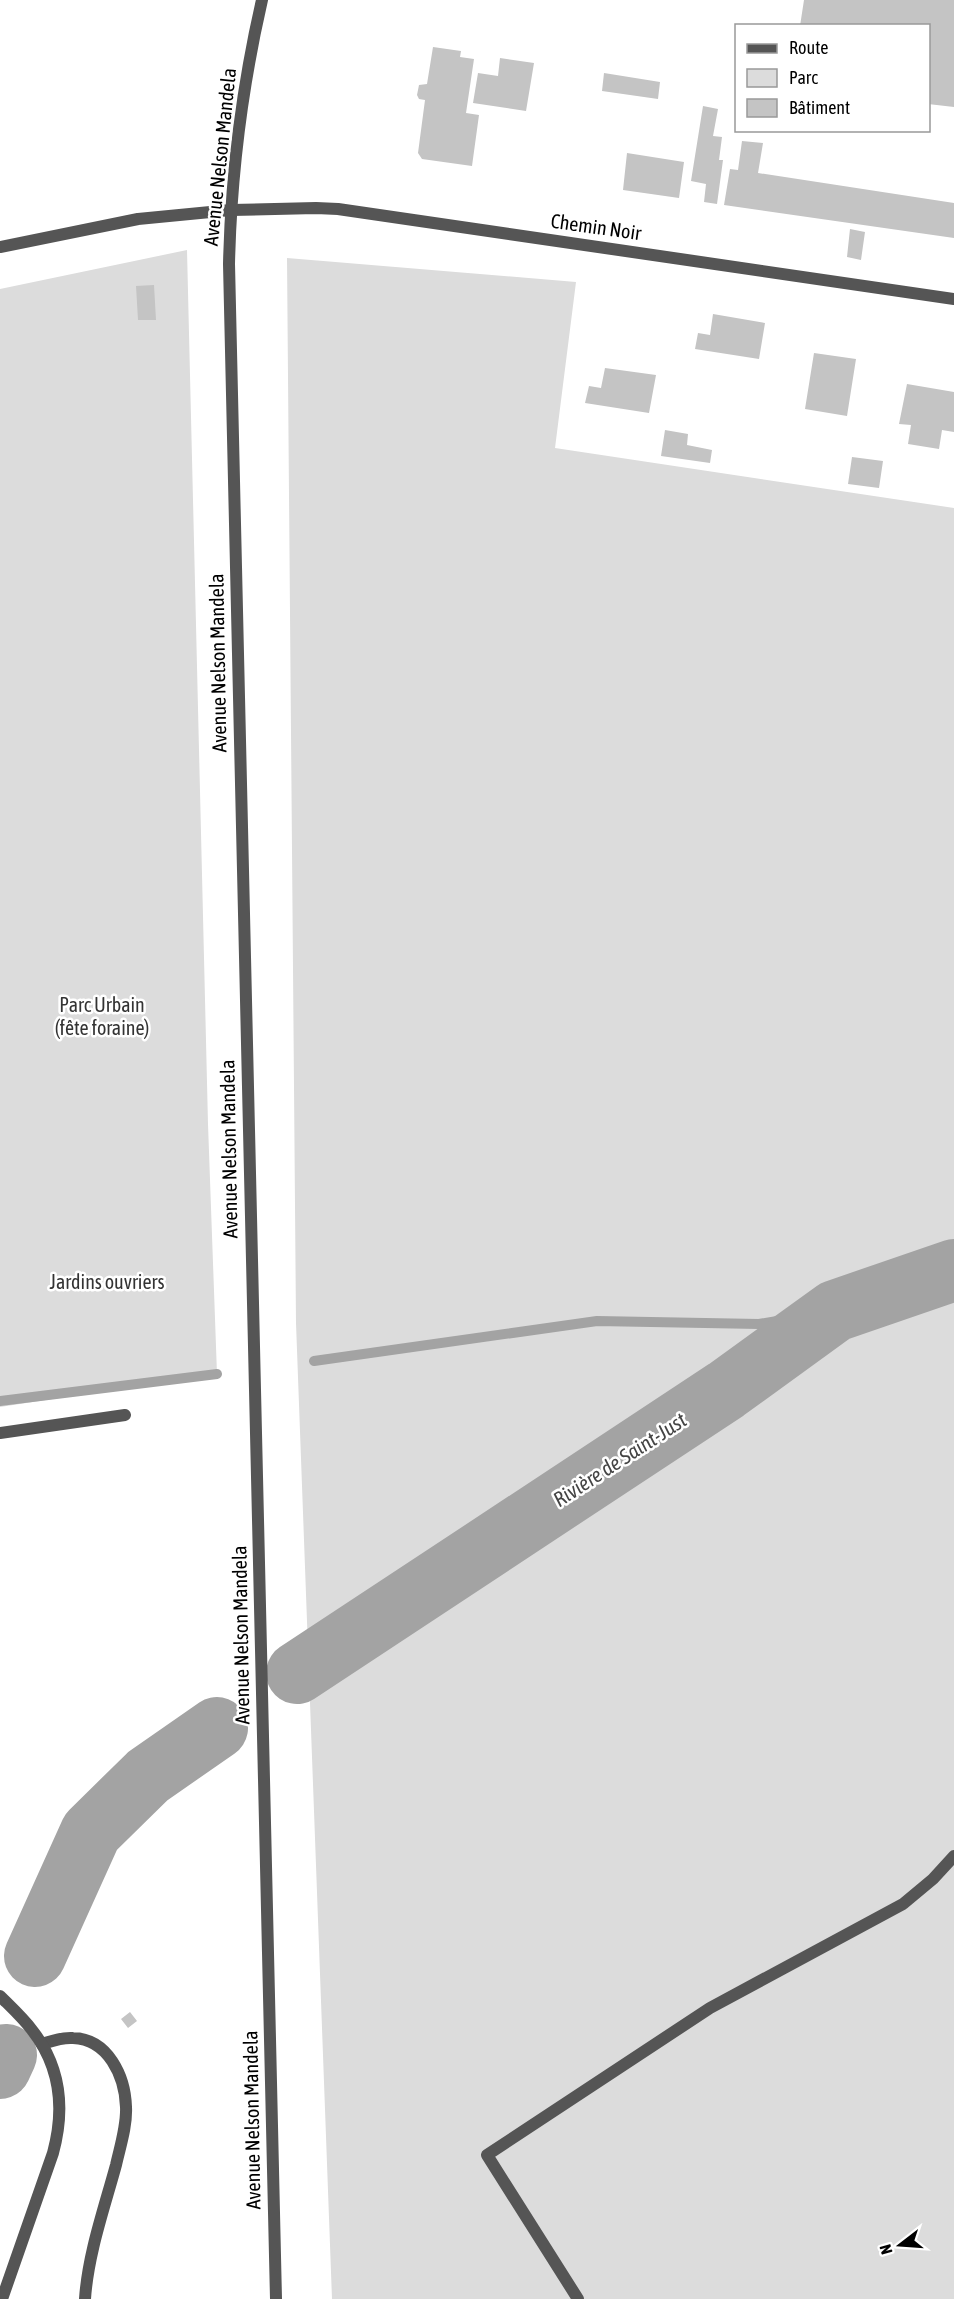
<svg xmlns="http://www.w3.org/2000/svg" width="954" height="2299" font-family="'Asap Condensed',sans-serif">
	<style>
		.green { fill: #dcdcdc }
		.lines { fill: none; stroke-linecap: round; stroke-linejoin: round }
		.stream { stroke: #a3a3a3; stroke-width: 10 }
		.river { stroke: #a3a3a3; stroke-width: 62 }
		.building { fill: #c4c4c4 }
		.service { stroke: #555; stroke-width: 12 }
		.minor { stroke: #555; stroke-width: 12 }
		.tertiary { stroke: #555; stroke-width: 12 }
		.labels { text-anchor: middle; stroke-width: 5; stroke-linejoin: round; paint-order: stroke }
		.street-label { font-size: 20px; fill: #000; stroke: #fff }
		.park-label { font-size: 20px; fill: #333; stroke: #fff }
		.water-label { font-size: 21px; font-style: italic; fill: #444; stroke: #fff }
	</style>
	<rect width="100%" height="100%" fill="#fff"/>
	<!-- green -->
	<path class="green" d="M187,250L208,1124L217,1374L0,1407V289Z
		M287,258L576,282L555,448L954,508V2299H332L296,1323Z"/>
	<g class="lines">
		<!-- stream -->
		<path class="stream" d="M314,1361L597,1321L759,1324L835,1311
			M0,1401L217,1374"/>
		<!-- river -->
		<path class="river" d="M297,1673L726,1390L835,1311L954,1270
			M35,1956L91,1832L148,1776L217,1728
			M0,2068L6,2055"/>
	</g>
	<!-- building -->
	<path class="building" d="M804,0H954V107L928,104V26H800Z
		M433,47L461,51L460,57L474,59L466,113L479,115L472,166L422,159L418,153L425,100L419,99L417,95L419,85L427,84Z
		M500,58L534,63L526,111L473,103L478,73L498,76Z
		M604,73L660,82L658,99L602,91Z
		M703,106L718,109L713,136L722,137L719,160H723L717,204L704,202L706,184L691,181Z
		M742,141L763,143L758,173L954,203V238L724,205L730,169L738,170Z
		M627,153L684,162L679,198L623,190Z
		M850,229L865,232L861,260L847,257Z
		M154,285L156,320H138L136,286Z
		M713,314L765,323L759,359L695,349L698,333L710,335Z
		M814,353L856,359L847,416L805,409Z
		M605,368L656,375L649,413L585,403L589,386L601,388Z
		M907,384L954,392V432L942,430L939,449L908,444L911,425L899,424Z
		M665,430L688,434L687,445L712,450L710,463L661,456Z
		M852,457L883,461L879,488L848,484Z
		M130,2012L137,2021L128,2028L121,2019Z"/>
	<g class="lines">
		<!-- service -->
		<path class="service" d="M231,210L316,208L338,209L954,299
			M0,1433L125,1415
			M42,2044C52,2041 62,2037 73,2038C108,2039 125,2076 126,2107C127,2126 120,2147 116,2165C104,2209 88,2254 85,2299
			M578,2299L487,2155L710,2008L903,1904L933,1879L954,1856"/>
		<!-- minor -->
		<path class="minor" d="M0,247L138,219L231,210
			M0,1996C11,2007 23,2018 32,2030C61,2067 65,2109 53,2153L2,2299"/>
		<!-- tertiary -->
		<path class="tertiary" d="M262,0C242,87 231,175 229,264L276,2299"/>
	</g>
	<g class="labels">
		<!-- street labels -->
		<g class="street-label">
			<text transform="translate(220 157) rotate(-84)" y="7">Avenue Nelson Mandela</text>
			<text transform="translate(596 227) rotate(8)" y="7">Chemin Noir</text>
			<text transform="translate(218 663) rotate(-91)" y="7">Avenue Nelson Mandela</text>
			<text transform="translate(229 1149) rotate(-91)" y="7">Avenue Nelson Mandela</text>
			<text transform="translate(241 1635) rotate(-91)" y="7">Avenue Nelson Mandela</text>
			<text transform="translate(252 2120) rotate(-91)" y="7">Avenue Nelson Mandela</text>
		</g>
		<!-- park labels -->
		<g class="park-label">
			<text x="102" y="1012">Parc Urbain<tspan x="102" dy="23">(fête foraine)</tspan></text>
			<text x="107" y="1289">Jardins ouvriers</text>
		</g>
		<!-- water labels -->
		<g class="water-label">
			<text transform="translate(620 1460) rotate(-33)" y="7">Rivière de Saint-Just</text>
		</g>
	</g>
	<!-- legend -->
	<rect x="735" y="24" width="195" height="108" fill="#ffffff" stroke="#999999" stroke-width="1.5"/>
	<rect x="747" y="44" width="30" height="9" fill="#555555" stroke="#999999" stroke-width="1.5"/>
	<text x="789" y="54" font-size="18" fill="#000000">Route</text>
	<rect x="747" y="69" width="30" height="18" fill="#dcdcdc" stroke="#999999" stroke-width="1.5"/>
	<text x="789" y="84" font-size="18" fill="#000000">Parc</text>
	<rect x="747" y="99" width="30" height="18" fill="#c4c4c4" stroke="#999999" stroke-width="1.5"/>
	<text x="789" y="114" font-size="18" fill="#000000">Bâtiment</text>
	<!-- north arrow -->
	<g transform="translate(900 2245) rotate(253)" stroke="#ffffff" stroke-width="4.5" paint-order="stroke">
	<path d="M0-4.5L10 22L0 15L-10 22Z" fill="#000000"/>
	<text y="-9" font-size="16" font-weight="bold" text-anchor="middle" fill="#000000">N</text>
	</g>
</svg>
